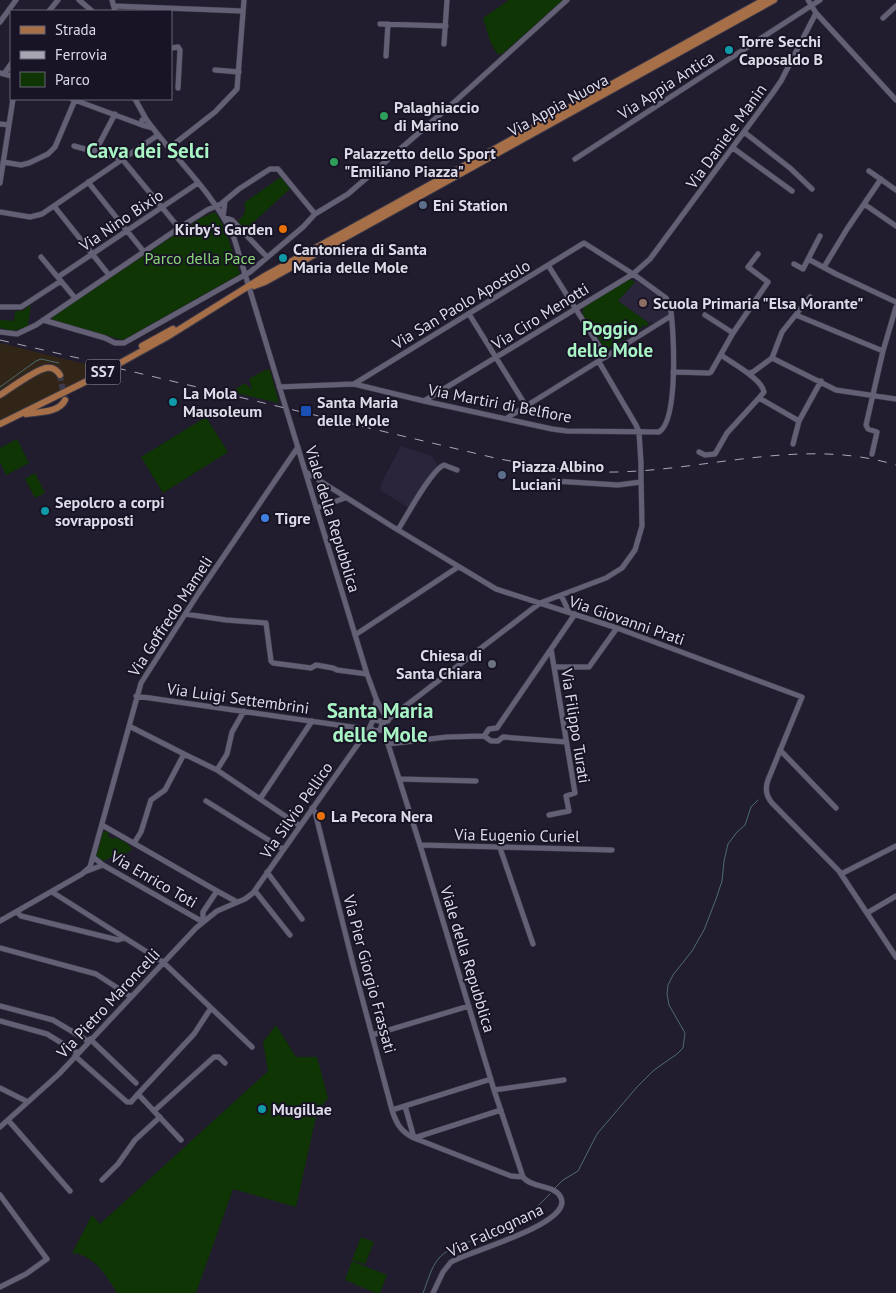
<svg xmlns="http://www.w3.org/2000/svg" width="896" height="1293" font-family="'PT Sans',sans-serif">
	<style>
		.industrial { fill: #312517 }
		.built { fill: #2b253c }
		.green { fill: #0e3503 }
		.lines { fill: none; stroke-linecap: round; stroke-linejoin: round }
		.stream { stroke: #4e6b6f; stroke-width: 1 }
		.major-tunnel { stroke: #3d3a4b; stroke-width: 6; stroke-dasharray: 6 3; stroke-linecap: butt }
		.minor-casing { stroke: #3d3a49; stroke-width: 6 }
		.major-casing { stroke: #3d3a49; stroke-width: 8 }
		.minor { stroke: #635f74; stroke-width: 5 }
		.major { stroke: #a76f47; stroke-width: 6 }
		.rail { stroke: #a9a6b4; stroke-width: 1; stroke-dasharray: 9 9; stroke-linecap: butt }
		.minor-bridge-casing { stroke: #3d3a49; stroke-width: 6; stroke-linecap: butt }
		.minor-bridge { stroke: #635f74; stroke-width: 5 }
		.culture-dot { fill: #0f9aa8; stroke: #181425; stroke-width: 2 }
		.leisure-dot { fill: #2e9e5b; stroke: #181425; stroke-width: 2 }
		.service-dot { fill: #5c6f8a; stroke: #181425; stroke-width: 2 }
		.food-dot { fill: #e8710a; stroke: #181425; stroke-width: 2 }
		.education-dot { fill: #8d6e63; stroke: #181425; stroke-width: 2 }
		.transit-dot { fill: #1a4fb4; stroke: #181425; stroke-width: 2 }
		.shop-dot { fill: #3f7fe0; stroke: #181425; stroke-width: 2 }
		.worship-dot { fill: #6b7280; stroke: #181425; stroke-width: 2 }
		.labels { text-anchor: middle; stroke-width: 4; stroke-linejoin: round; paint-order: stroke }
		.shield { fill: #181425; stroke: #a29fad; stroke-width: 1 }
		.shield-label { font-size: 15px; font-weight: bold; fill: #dddbe7 }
		.poi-label { font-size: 16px; font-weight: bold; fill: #dddbe7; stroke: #181425; text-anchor: start }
		.street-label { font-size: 16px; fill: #dddbe7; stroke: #181425 }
		.park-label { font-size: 16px; fill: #8ad578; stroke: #181425 }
		.quarter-label { font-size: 19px; font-weight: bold; fill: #a8f4c5; stroke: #181425 }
		.district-label { font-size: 21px; font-weight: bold; fill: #a8f4c5; stroke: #181425 }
	</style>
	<rect width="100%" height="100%" fill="#211d2f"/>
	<!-- industrial -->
	<path class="industrial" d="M0,343L93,366V378L0,424Z"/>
	<!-- built -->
	<path class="built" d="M636,281L663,300L668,311L667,316L654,324L650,321L649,323L618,301Z
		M401,446L432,456L437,465L409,508L380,490L382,485L381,484Z"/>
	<!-- green -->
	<path class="green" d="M509,0H563L502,54H497L490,41L483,18Z
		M281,177L290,189L245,230L238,221C244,216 247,210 244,203Z
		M212,213H216L225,229L240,274L123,340L52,320L53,316L199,219Z
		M629,279L635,282L618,301L649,323L646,327L643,325L640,329L606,350L583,315V310L585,306Z
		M31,305L28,323L29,326L13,331L0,328V320L14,321L15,311H22Z
		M265,370H270L279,403L231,392L245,383L251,389H252L249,379Z
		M206,417L228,452L163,493L141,457Z
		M17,439L29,463L6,475L0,462V448Z
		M35,473L45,493L35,498L25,479Z
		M106,831L109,833L108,837L114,839L115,837L128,844L132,850L117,858L114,856L103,861L96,856L103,832Z
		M276,1025L296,1057H317L328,1098L317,1112L296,1207L233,1189L196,1293H117C107,1276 93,1254 72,1253L92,1215L100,1224L268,1071L263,1042Z
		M361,1237L374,1242L365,1264L352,1260Z
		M352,1261L387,1275L380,1293H376L345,1280Z"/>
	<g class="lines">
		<!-- stream -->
		<path class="stream" d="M0,387L36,361L41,359L59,363
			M555,1188L563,1180L578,1171L597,1134L637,1087L654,1070L677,1054L683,1048L685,1033L669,1005L667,994L668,985L673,975L692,951L704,930L716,899L722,881L724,861L728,844L737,832L745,825L751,807L758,800
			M423,1293C428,1281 431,1267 439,1258C451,1244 491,1236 509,1227C525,1219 537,1207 550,1194"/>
		<!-- major-tunnel -->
		<path class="major-tunnel" d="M60,375L65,400"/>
		<!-- minor casing -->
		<g class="minor-casing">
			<path id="minor" d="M79,0L92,11
				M112,0L115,11
				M808,0L816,13L896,100
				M114,6L242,11
				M49,11L58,0
				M883,18L896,6
				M0,22L16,0
				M380,24L446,26
				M444,44L447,0
				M171,48L178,47L180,50L178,88
				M386,56L388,24
				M215,70L239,72
				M0,73L11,76
				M4,74L11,64
				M72,99L142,125
				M135,99L146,119
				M0,124L9,125
				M153,128L142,125V120L146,119C173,157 216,195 234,238L367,674L377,701L388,721
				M744,132L790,168L812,189
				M74,146L122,159L179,228
				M169,148L215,112L237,89L244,0
				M733,148L792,191
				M95,152L115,114
				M575,159L820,0
				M3,162L21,165L29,163L48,154L55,147L75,100
				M869,171L896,190
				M88,182L144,252
				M0,183L13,99
				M225,201L223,217L232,220L267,257
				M864,204L896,226
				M54,206L109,275
				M0,212L30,217L42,214L158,135
				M41,257L75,298
				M808,259L836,274L896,302
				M794,264L803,269L820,236
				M548,265L606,357
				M824,267L847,229L881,179
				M58,277L198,183
				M0,307H21L61,281
				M469,314L526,406
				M705,315L733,333
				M796,315L883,351
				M43,320L105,338L115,343H124L250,272L303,227L315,214L348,194L450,106L567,0
				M0,332L17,334L36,325L179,228L207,210L221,204L239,189L270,169H278L315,214
				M721,355C732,363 762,379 764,392L759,398L799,421L821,381
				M772,358L836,390L896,399
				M772,358L782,332L810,297
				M599,362L636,425L639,432L641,463
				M673,372L709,373L711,372L733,333L768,282L748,267L758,254
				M749,373L753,372L772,358
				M279,387L354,384L424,401L552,429L567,431L659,432C679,420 674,327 670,305L666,298L633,274L584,243L354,384
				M424,401L633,274L650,259L772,94L781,81L816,13
				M507,418L671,316
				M793,444L799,421
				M699,452L705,455L715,454L727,433L759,398
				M872,454L877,432L868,429L866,425L883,351L896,307
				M306,472L393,527L496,589L617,628L802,697L768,780C765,788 766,796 772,803L839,871L896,957
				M554,481L618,485L641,482
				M317,508L345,498
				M398,530C406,517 432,469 444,465L457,470
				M561,595L569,612
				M185,614L226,620L266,623L271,661L273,663L311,668L316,665L333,668L337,670L367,674
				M355,635L458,567
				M555,667H589L617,628
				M136,696L359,728L365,732
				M373,721L376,701
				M382,724L380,721L374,720L372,722L370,727L374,731L380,730L382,724L540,603L606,578L622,568L635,550L642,526L641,476
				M382,725L420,845L494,1090L523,1177C531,1188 554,1185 560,1196C578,1223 466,1252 451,1262L443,1272L433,1293
				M129,726L184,754L165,790L151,800L141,832L134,843
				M484,736L489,729L497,728L575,614
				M484,736L491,741H498L503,737L566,742
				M388,744L447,737L484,736
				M780,750L836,808
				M184,754L217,770L300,826
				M217,770L227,754L232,732L244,711
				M399,779L476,781
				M260,799L312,721
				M206,801L283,849
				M312,808L315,812L353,964L392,1110C396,1123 401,1132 414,1138L511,1176L523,1177
				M549,815L569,811L566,796L575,793L551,649
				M102,825L217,891
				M420,845L612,850
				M500,848L533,944
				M93,857L103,865L203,922V912L217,891L237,902
				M87,871L103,865
				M267,872L302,919
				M841,874L896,846
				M255,891L290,935
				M52,892L163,962L252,1047
				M17,912L21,916L118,940L124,938
				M867,913L896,896
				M0,921L82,874L90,867L141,683L198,594L298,447
				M0,948L96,974L130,996
				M0,1006L53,1020L88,1041
				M0,1021L47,1034L78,1053
				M372,1035L469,1006
				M90,1039L136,1083
				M75,1056L127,1102H131L138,1094
				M0,1088L28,1102
				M494,1090L564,1080
				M405,1106L414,1138L501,1110
				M392,1110L491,1079
				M154,1111L214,1057H219L225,1063
				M8,1120L70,1191
				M0,1127L59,1074L196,928L217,911L245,899L253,893L370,727
				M181,1140L138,1094L194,1034L211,1008
				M102,1180L118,1164L135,1140L160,1117
				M0,1195L47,1259L26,1274L0,1287"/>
		</g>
		<!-- major casing -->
		<g class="major-casing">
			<path id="major" d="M254,286L265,282L774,0
				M142,346L173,329
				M0,395C11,388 35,370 46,368C52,367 57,370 60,375
				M26,414C38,412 59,413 65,400
				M0,424L93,378L167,337L263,277L764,0"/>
		</g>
		<!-- minor -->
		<use href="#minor" class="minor"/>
		<!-- major -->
		<use href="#major" class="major"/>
		<!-- rail -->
		<path class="rail" d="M0,340L104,364
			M117,368L495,458C535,466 575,473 616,472C710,470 804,437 896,465"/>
		<!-- minor-bridge casing -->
		<g class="minor-bridge-casing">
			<path id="minor-bridge" d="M641,476V463"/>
		</g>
		<!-- minor-bridge -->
		<use href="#minor-bridge" class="minor-bridge"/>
	</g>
	<!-- markers -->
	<g class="culture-dot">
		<circle cx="729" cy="50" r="5"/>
		<circle cx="283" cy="258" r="5"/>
		<circle cx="173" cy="402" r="5"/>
		<circle cx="45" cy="511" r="5"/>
		<circle cx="262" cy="1109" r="5"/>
	</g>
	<g class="leisure-dot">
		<circle cx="384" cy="116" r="5"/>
		<circle cx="334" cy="162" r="5"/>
	</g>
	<g class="service-dot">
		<circle cx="423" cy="205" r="5"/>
		<circle cx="502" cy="475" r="5"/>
	</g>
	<g class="food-dot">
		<circle cx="283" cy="229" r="5"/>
		<circle cx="321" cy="816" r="5"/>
	</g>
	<circle class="education-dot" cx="643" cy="303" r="5"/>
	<rect class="transit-dot" x="300" y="405" width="12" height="12" rx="2.5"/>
	<circle class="shop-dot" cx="265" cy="518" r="5"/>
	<circle class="worship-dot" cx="492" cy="664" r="5"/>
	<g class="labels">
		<!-- shield labels -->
		<rect class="shield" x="85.5" y="359.5" width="35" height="25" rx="4"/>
		<g class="shield-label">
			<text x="103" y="377">SS7</text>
		</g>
		<!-- poi labels -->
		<g class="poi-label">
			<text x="739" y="47">Torre Secchi<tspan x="739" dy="18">Caposaldo B</tspan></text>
			<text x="394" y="113">Palaghiaccio<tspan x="394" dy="18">di Marino</tspan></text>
			<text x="344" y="159">Palazzetto dello Sport<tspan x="344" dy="18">"Emiliano Piazza"</tspan></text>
			<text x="433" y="211">Eni Station</text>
			<text x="273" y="235" text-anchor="end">Kirby's Garden</text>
			<text x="293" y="255">Cantoniera di Santa<tspan x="293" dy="18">Maria delle Mole</tspan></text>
			<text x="653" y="309">Scuola Primaria "Elsa Morante"</text>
			<text x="183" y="399">La Mola<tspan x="183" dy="18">Mausoleum</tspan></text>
			<text x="317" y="408">Santa Maria<tspan x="317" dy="18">delle Mole</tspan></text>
			<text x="512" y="472">Piazza Albino<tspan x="512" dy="18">Luciani</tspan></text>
			<text x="55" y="508">Sepolcro a corpi<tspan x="55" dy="18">sovrapposti</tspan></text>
			<text x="275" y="524">Tigre</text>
			<text x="482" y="661" text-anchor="end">Chiesa di<tspan x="482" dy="18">Santa Chiara</tspan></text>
			<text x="331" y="822">La Pecora Nera</text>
			<text x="272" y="1115">Mugillae</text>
		</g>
		<!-- street labels -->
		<g class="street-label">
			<text transform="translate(666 85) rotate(-33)" y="6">Via Appia Antica</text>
			<text transform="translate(558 105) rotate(-29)" y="6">Via Appia Nuova</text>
			<text transform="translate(726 136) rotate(-54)" y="6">Via Daniele Manin</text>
			<text transform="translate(121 220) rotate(-34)" y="6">Via Nino Bixio</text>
			<text transform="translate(461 304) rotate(-31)" y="6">Via San Paolo Apostolo</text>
			<text transform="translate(540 316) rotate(-32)" y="6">Via Ciro Menotti</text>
			<text transform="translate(500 403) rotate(11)" y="6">Via Martiri di Belfiore</text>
			<text transform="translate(333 519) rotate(73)" y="6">Viale della Repubblica</text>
			<text transform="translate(170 616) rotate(-57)" y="6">Via Goffredo Mameli</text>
			<text transform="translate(627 620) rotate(19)" y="6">Via Giovanni Prati</text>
			<text transform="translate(238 698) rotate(8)" y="6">Via Luigi Settembrini</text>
			<text transform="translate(576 726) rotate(81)" y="6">Via Filippo Turati</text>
			<text transform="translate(296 810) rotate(-55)" y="6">Via Silvio Pellico</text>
			<text transform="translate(517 835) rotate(1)" y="6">Via Eugenio Curiel</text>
			<text transform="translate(154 879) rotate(30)" y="6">Via Enrico Toti</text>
			<text transform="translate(468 959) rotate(73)" y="6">Viale della Repubblica</text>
			<text transform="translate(370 974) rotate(75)" y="6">Via Pier Giorgio Frassati</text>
			<text transform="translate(108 1003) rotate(-47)" y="6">Via Pietro Maroncelli</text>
			<text transform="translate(495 1230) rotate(-25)" y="6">Via Falcognana</text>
		</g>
		<!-- park labels -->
		<g class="park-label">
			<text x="200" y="264">Parco della Pace</text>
		</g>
		<!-- quarter labels -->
		<g class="quarter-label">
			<text x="610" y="335">Poggio<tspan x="610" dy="22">delle Mole</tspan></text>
		</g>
		<!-- district labels -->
		<g class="district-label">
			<text x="148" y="158">Cava dei Selci</text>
			<text x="380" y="718">Santa Maria<tspan x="380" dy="24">delle Mole</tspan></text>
		</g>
	</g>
	<!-- legend -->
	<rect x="10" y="10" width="162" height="90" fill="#181425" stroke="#676473"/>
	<rect x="20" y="26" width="25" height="8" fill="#a76f47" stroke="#676473"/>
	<text x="55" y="35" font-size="15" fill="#dddbe7">Strada</text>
	<rect x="20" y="51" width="25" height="8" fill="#a9a6b4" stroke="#676473"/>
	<text x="55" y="60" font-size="15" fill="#dddbe7">Ferrovia</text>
	<rect x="20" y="72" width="25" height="15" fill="#0e3503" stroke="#676473"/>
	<text x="55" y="85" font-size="15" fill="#dddbe7">Parco</text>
</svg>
